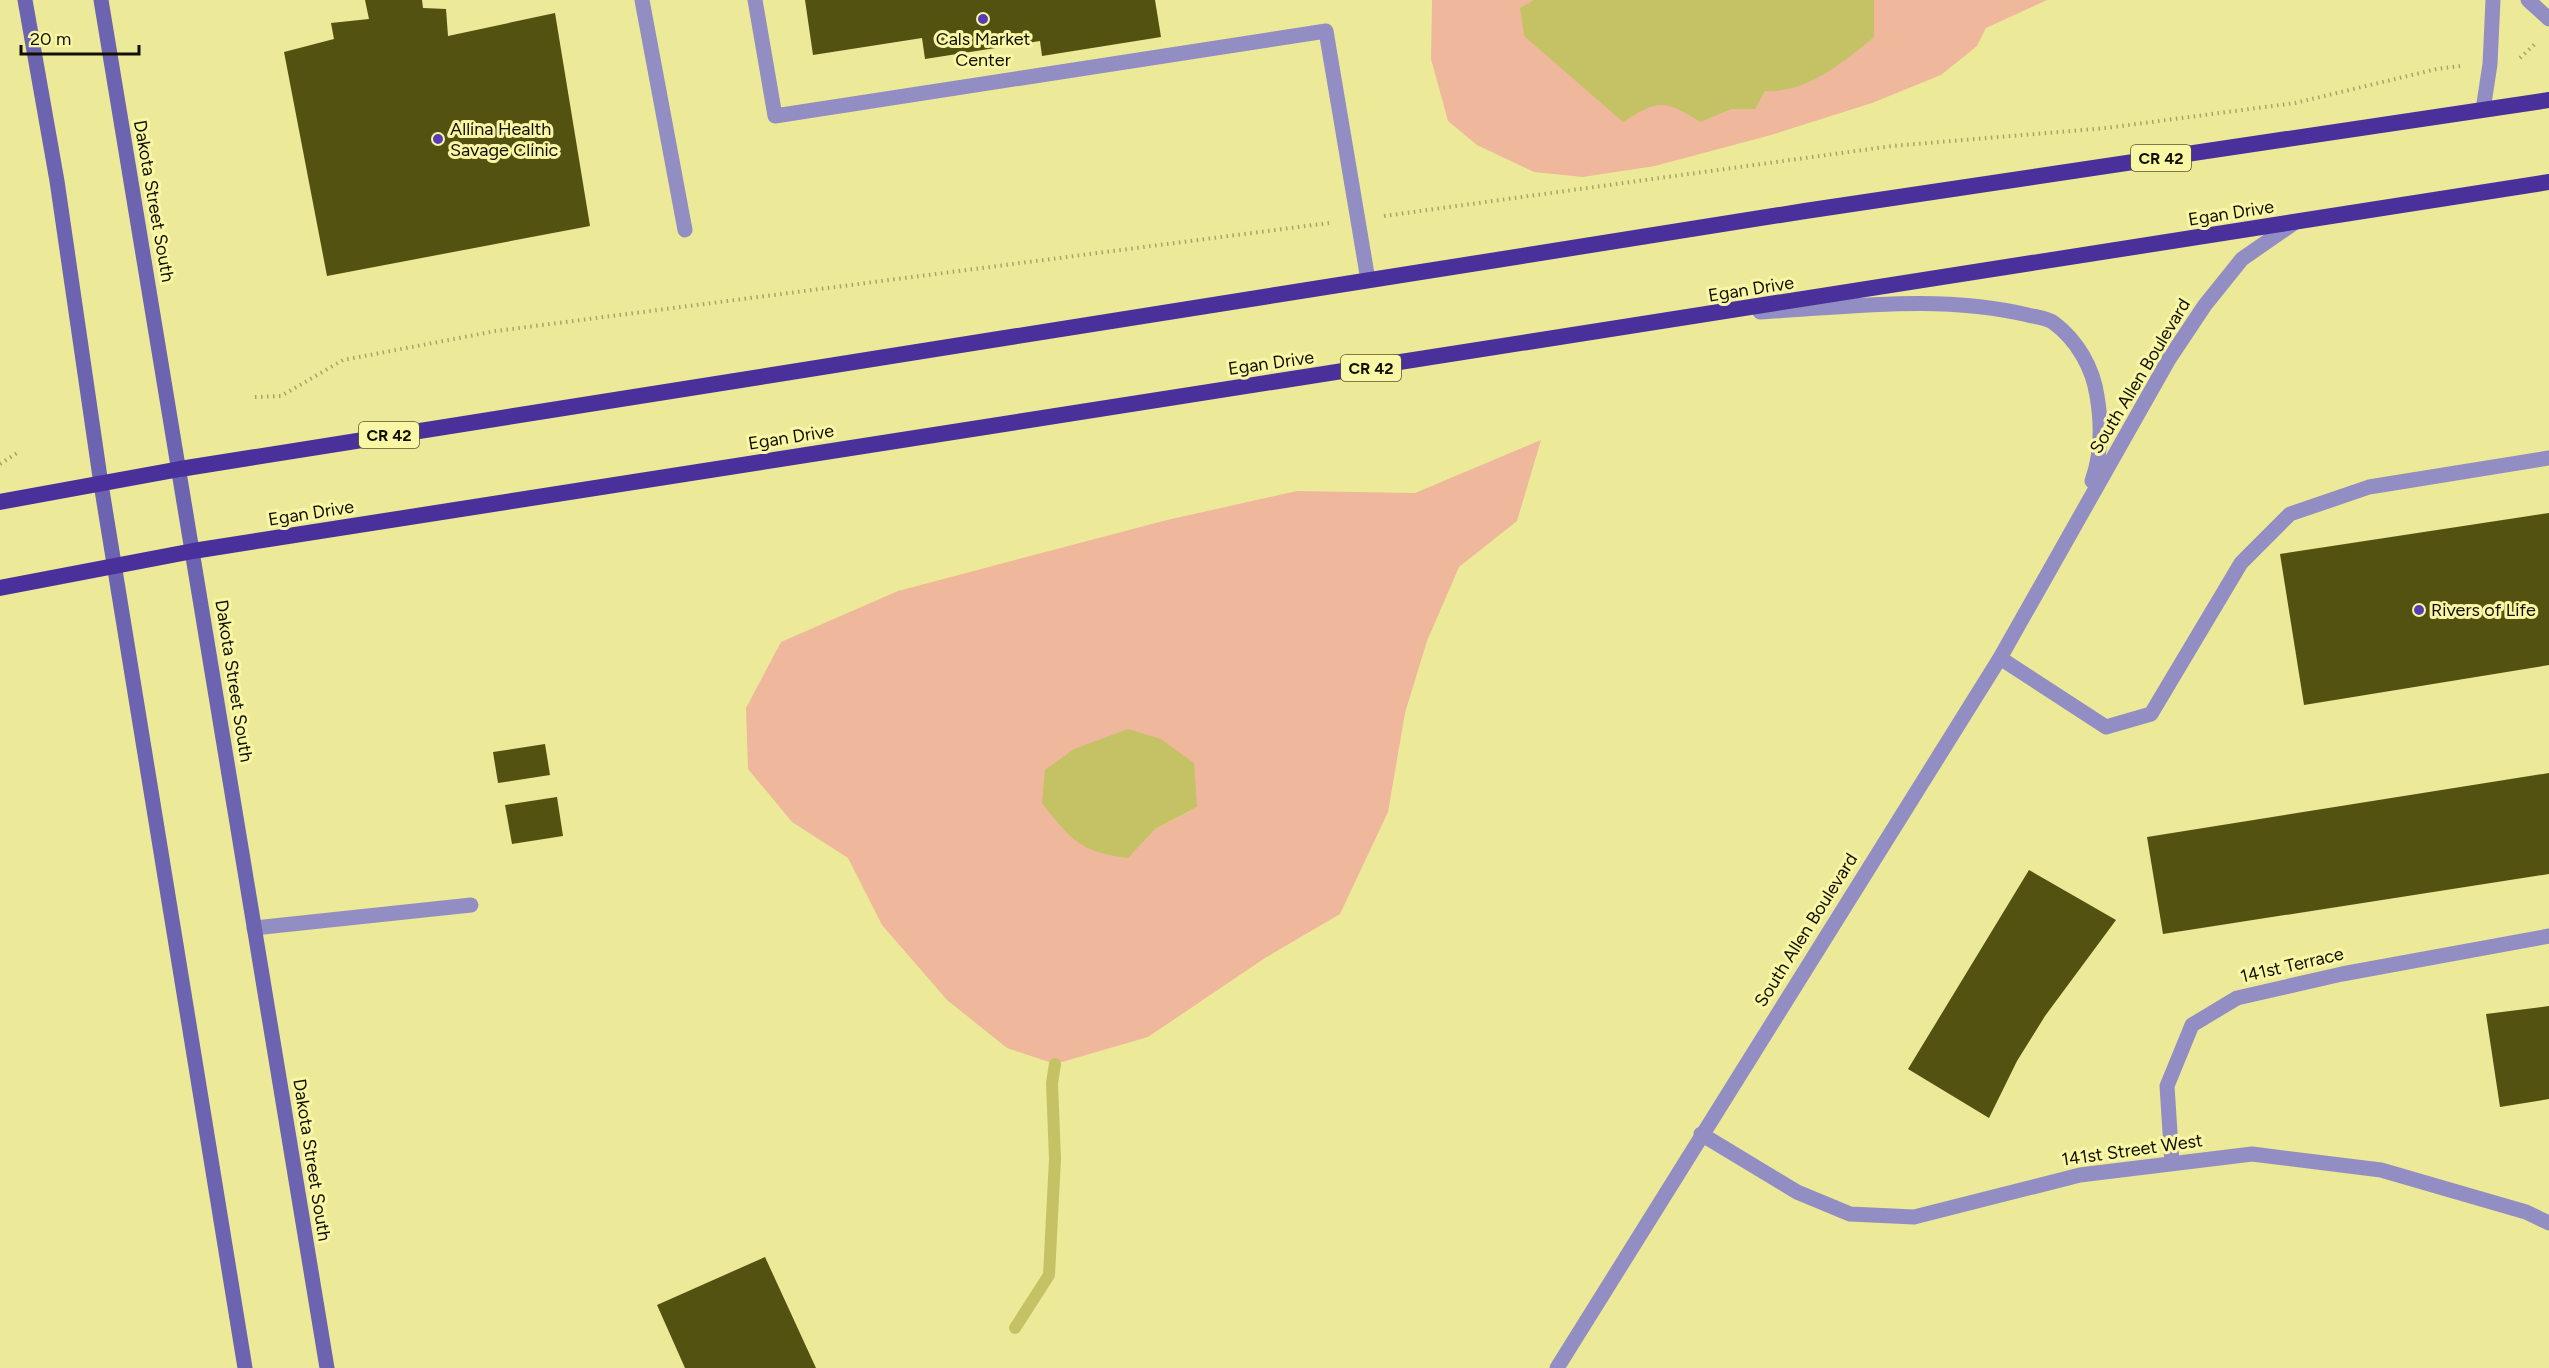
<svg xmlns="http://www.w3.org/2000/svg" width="2549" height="1368" font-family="Figtree,sans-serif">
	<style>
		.green { fill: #efb79c; fill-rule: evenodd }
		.water { fill: #c5c265 }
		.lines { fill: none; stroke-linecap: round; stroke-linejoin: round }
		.stream { stroke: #c5c265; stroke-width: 12 }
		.building { fill: #545211 }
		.path { stroke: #a6a568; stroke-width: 4; stroke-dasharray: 1.5 4.5; stroke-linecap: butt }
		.service { stroke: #928ec4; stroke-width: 15 }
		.minor { stroke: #928ec4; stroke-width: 15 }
		.tertiary { stroke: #928ec4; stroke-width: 15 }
		.secondary { stroke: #6c63b1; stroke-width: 15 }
		.trunk { stroke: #4a309b; stroke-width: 16 }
		.poi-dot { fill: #573db5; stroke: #f9f7a5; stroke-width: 2 }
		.labels { text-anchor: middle; stroke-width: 6; stroke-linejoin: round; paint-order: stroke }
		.shield { fill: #f9f7a5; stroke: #575532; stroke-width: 1.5 }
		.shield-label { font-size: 16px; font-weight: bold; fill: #111000 }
		.poi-label { font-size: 18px; fill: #111000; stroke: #f9f7a5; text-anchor: start }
		.street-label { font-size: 18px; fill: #111000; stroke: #f9f7a5 }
	</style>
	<rect width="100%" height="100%" fill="#ecea98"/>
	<!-- green -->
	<path class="green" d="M1432,0H2047L1986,28L1977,46L1941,75L1872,103L1771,135L1655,166L1583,177L1534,172L1477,145L1448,121L1431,59Z
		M1541,440L1517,521L1459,567L1427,641L1405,713L1388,812L1340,914L1265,958L1148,1037L1055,1064L1007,1048L947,1000L882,925L848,858L792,822L748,769L746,708L781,642L898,591L1167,520L1297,491L1415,493ZM1101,741L1197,807L1155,829L1074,749Z"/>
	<!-- water -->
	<path class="water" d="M1534,0H1874V37C1844,62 1805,94 1765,91L1755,109H1731L1700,122C1665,100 1659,99 1623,122L1524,36L1520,8Z
		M1128,729L1161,739L1194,763L1197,807L1155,829L1128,858C1080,852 1071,840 1042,803L1045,770L1074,749Z"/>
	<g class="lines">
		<!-- stream -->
		<path class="stream" d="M1015,1328L1049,1275L1055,1159L1052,1083L1055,1064"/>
	</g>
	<!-- building -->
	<path class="building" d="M365,0H422L423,8L446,9L448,36L555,13L590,226L327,276L284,52L334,39L331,23L369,19Z
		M805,0H1155L1161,37L1042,56L1040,41L925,59L922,38L813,55Z
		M2549,513V665L2304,705L2280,554Z
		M545,744L550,775L498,783L493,752Z
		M2549,773V874L2163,934L2147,837Z
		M557,797L563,836L512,844L505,805Z
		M2029,870L2116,920L2045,1016L2017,1061L1989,1118L1908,1069Z
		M2549,1006V1099L2500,1107L2486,1014Z
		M765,1257L816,1368H685L657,1305Z"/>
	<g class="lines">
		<!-- path -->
		<path class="path" d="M2520,58L2536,43
			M1384,216L1892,146L2106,128L2295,103L2437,69L2461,66
			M255,397L281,396L343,360L496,331L1329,223
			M0,464L17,453"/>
		<!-- service -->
		<path class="service" d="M642,0L685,230
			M755,0L775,116L1326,31L1368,280
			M2000,658L2106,727L2151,714L2241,563L2290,514L2369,487L2549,458
			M254,928L471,905"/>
		<!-- minor -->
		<path class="minor" d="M1701,1134L1797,1192L1850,1214L1914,1217L2080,1175L2252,1154L2381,1170L2526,1212L2549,1223
			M2172,1163L2167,1086L2192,1025L2237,998L2342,974L2549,936"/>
		<!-- tertiary -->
		<path class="tertiary" d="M2528,0L2549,19
			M2483,110L2490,64L2493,0
			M1760,312C1849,307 1941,294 2028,315C2036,317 2048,318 2054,323C2077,340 2093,368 2097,396C2102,425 2102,453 2092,481
			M1557,1368L2000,658L2169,359L2205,305L2242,259L2294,223"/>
		<!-- secondary -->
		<path class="secondary" d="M25,0L57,181L101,484L245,1368
			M101,0L327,1368"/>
		<!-- trunk -->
		<path class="trunk" d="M0,502L180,469L1805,211L2549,100
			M0,588L193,551L2549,182"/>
	</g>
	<!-- markers -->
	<g class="poi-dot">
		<circle cx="983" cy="19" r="6"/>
		<circle cx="438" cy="139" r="6"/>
		<circle cx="2419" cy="610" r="6"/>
	</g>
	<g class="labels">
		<!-- shield labels -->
		<g class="shield">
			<rect x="2131" y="145" width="60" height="26" rx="4.5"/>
			<rect x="1341" y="355" width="60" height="26" rx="4.5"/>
			<rect x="359" y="422" width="60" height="26" rx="4.5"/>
		</g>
		<g class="shield-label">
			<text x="2161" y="164">CR 42</text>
			<text x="1371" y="374">CR 42</text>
			<text x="389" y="441">CR 42</text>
		</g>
		<!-- poi labels -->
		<g class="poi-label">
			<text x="983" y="45" text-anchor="middle">Cals Market<tspan x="983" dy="21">Center</tspan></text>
			<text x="450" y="135">Allina Health<tspan x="450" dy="21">Savage Clinic</tspan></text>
			<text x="2431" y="616">Rivers of Life</text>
		</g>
		<!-- street labels -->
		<g class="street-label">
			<text transform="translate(154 201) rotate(80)" y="6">Dakota Street South</text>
			<text transform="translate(2231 213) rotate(-9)" y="6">Egan Drive</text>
			<text transform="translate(1751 289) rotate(-9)" y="6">Egan Drive</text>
			<text transform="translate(1271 363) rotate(-8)" y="6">Egan Drive</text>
			<text transform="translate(2140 376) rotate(-59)" y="6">South Allen Boulevard</text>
			<text transform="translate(791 437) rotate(-9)" y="6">Egan Drive</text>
			<text transform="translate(311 513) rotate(-9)" y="6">Egan Drive</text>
			<text transform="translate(234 681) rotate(81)" y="6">Dakota Street South</text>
			<text transform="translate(1806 930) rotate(-58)" y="6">South Allen Boulevard</text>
			<text transform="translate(2292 965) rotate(-13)" y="6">141st Terrace</text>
			<text transform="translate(2132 1150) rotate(-8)" y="6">141st Street West</text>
			<text transform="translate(312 1160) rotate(81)" y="6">Dakota Street South</text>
		</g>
	</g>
	<!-- scale -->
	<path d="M21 45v9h118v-9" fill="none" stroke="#111000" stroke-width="3"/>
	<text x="30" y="45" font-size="18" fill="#111000" stroke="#f9f7a5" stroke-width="4.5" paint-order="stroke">20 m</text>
</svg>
